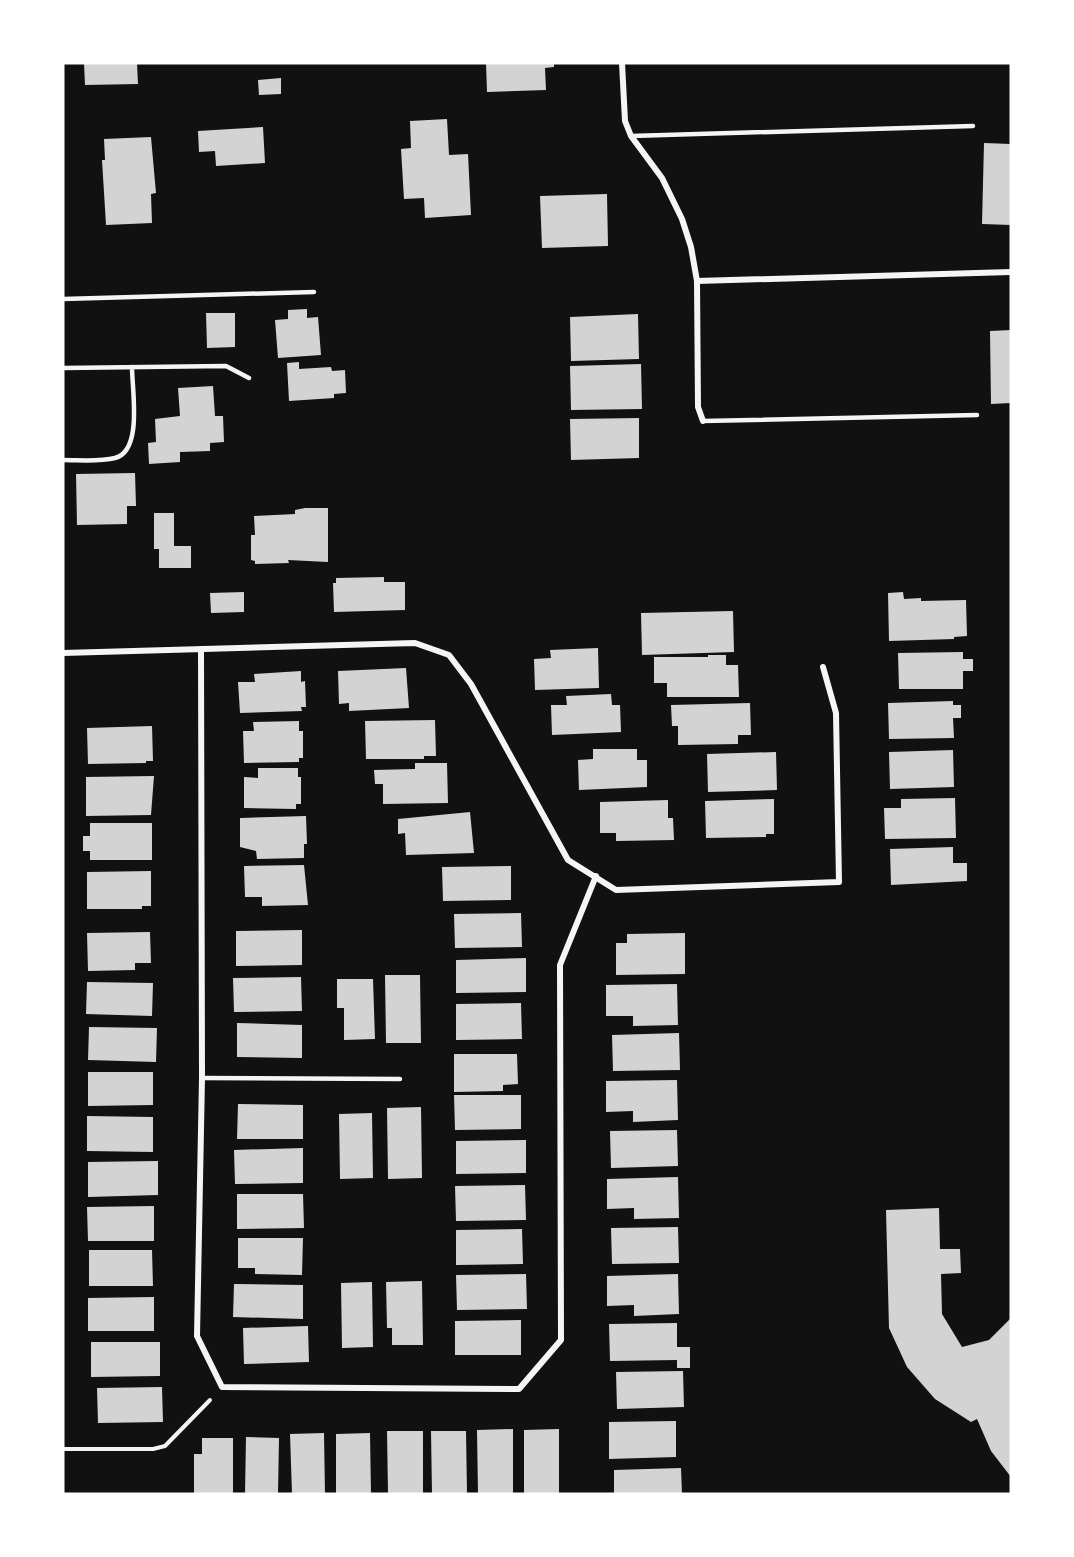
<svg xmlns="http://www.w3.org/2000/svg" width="1074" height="1557" font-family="'Noto Serif',serif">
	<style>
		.building { fill: #d3d3d3 }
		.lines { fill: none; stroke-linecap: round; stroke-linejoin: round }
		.path { stroke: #f5f5f5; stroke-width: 4 }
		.service { stroke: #f5f5f5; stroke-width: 4.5 }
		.minor { stroke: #f5f5f5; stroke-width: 6 }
	</style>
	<rect width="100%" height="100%" fill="#111"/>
	<!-- building -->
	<path class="building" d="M84,63H137L138,84L85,85Z
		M486,63H554V67L545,68L546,90L487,92Z
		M281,78V94L259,95L258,80Z
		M447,119L449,155L468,154L471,215L425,218L424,198L404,199L401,149L411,148L410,121Z
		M263,127L265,163L216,166L215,151L199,152L198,131Z
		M151,137L156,193L151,194L152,223L106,225L102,160H105L104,139Z
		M984,143L1011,144V225L982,224Z
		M607,194L608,246L542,248L540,196Z
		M307,309V318L318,317L321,355L278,358L275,320L288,319V310Z
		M206,313H235V347L207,348Z
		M638,314L639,359L571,361L570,317Z
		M1011,330V403L991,404L990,331Z
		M299,362V369L331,367L332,371L345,370L346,393L334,394V398L289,401L287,363Z
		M641,364L642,409L571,410L570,366Z
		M213,386L215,416H223L224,442L210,443V451L180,452V462L149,464L148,443L156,442L155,419L180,416L178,388Z
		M639,418V458L571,460L570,419Z
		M135,473L136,506H127V524L77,525L76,474Z
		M305,508H328V562L288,560L289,563L255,564V561L251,560V535H255L254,516L295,514V510Z
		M154,513H174V546H191V568H159V549H154Z
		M384,577V582H405V610L334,612L333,583H336V578Z
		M244,592V612L211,613L210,593Z
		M903,592L904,599L921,598V601L966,600L967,636L954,637V639L889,641L888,593Z
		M733,611L734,652L642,655L641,613Z
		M598,648L599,688L535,690L534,659L551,658L550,650Z
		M963,652V659H973V671H963V689H899L898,653Z
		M708,655H726V665H738L739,697H667V683H654V657H708Z
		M406,668L409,708L349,711V703L339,704L338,671Z
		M301,671V682L305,681L306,707H301L302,711L240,713L238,682H255L254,674Z
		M611,694L612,705H620L621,732L552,735L551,705H567L566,696Z
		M953,701V705H961V718H953L954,738L889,739L888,703Z
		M750,703L751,735H738V744L678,745V726H672L671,705Z
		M435,720L436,756H424V759H366L365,721Z
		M299,721V731H303V758H299V762L244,763L243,731H254L253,722Z
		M152,726L153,761H146V763L88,764L87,728Z
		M593,749H637V760H647V787L579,790L578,760L593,759Z
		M953,750L954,787L890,789L889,752Z
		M776,752L777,790L708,792L707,754Z
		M415,763H447L448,803L383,804V784H375L374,770L415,769Z
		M258,768H298V777H301V804H296V809L244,808V777L258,778Z
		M154,776L151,815L86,816V777Z
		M955,798L956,838L885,839L884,808H901V799Z
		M774,799V834H766V837L706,838L705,801Z
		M668,800V818H673L674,840L616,841V833H600V802Z
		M470,812L474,853L406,855L405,833L398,834V819Z
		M306,816L307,844H304V858L257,859L256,851L240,847V818Z
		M90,823H152V860H90V851H83V836H90Z
		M953,847V863H967V881L891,885L890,849Z
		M304,865L308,905L262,906V897H245L244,866Z
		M511,866V900L443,901L442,867Z
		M151,871V906H142V909H87V872Z
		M521,913L522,947L455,948L454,914Z
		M302,930V965L236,966V931Z
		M150,932L151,963H135V970L88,971L87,933Z
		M685,933V974L616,975V943H627V934Z
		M526,958V992L456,993V960Z
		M385,975H420L421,1043H386Z
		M301,977L302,1011L234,1012L233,978Z
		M337,979H373L375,1039L344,1040V1008H337Z
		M87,982L153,983L152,1016L86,1014Z
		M677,984L678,1025L633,1026V1016H606V985Z
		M521,1003L522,1039L456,1040V1004Z
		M237,1023L302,1025V1058L237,1057Z
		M89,1027L157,1028L156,1062L88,1060Z
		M679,1033L680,1070L613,1071L612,1035Z
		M454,1054H517L518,1084L503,1085V1091L454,1092Z
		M88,1072H153V1105L88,1106Z
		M677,1080L678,1120L633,1122V1111L606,1112V1081Z
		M454,1095H521V1129L455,1130Z
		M238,1104L303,1105V1139H237Z
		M421,1107L422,1178L388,1179L387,1108Z
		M372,1113L373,1178L340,1179L339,1114Z
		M87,1116L153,1117V1152L87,1151Z
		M677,1130L678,1166L611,1168L610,1131Z
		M526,1140V1173L456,1174V1141Z
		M303,1148V1183L235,1184L234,1150Z
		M158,1161V1195L88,1197V1162Z
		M678,1177L679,1218L634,1219V1208L607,1209V1179Z
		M525,1185L526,1220L456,1221L455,1186Z
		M237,1194H303L304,1228L237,1229Z
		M154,1206V1241H88L87,1207Z
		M939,1208L940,1249H960L961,1273L941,1274L942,1314L962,1347L989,1340L1011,1318V1477L991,1451L977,1419L971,1422L935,1399L907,1367L889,1328L886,1210Z
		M678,1227L679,1263L612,1264L611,1228Z
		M522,1229L523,1264L456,1265V1230Z
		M238,1238H303L302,1275L255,1274V1268H238Z
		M89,1250H152L153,1286H89Z
		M526,1274L527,1309L457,1310L456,1275Z
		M678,1274L679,1314L634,1316V1305L607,1306V1276Z
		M422,1281L423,1345H392V1328H387L386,1282Z
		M372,1282L373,1347L342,1348L341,1283Z
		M234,1284L303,1285V1319L233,1317Z
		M154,1297V1331H88V1298Z
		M521,1320V1355H455V1321Z
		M677,1323V1347H690V1368H677V1360L610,1361L609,1324Z
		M308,1326L309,1362L244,1364L243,1328Z
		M91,1342H160V1376L91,1377Z
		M683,1371L684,1407L617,1409L616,1372Z
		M162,1387L163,1422L98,1423L97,1388Z
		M676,1421V1457L609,1459V1422Z
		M513,1429V1494H478L477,1430Z
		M559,1429V1494H524V1430Z
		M387,1431H423V1494H388Z
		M431,1431H466L467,1494H432Z
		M324,1433L325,1494H292L290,1434Z
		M370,1433L371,1494H336V1434Z
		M246,1437L279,1438L278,1494H245Z
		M202,1438H233V1494H194V1454H202Z
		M681,1468L682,1494H614V1470Z"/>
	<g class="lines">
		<!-- path -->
		<path class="path" d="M63,1449H153L165,1446L210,1400"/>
		<!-- service -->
		<path class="service" d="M631,136L973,126
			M63,299L314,292
			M63,368L226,366L249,378
			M703,421L977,415
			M63,460C80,460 99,462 115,458C143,451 132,390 132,367
			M202,1078L400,1079"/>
		<!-- minor -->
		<path class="minor" d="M622,63L625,121L631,136L662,178L682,219L691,247L697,281L698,407L703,421
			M697,281L1011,272
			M201,649L202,1078L197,1336L222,1387L519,1389L561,1340L560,965L596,876
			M63,653L415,643L449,655L471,684L568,860L616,890L839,882L836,713L823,667"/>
	</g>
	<!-- border -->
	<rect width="1074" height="1557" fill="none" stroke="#ffffff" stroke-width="129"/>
</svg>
